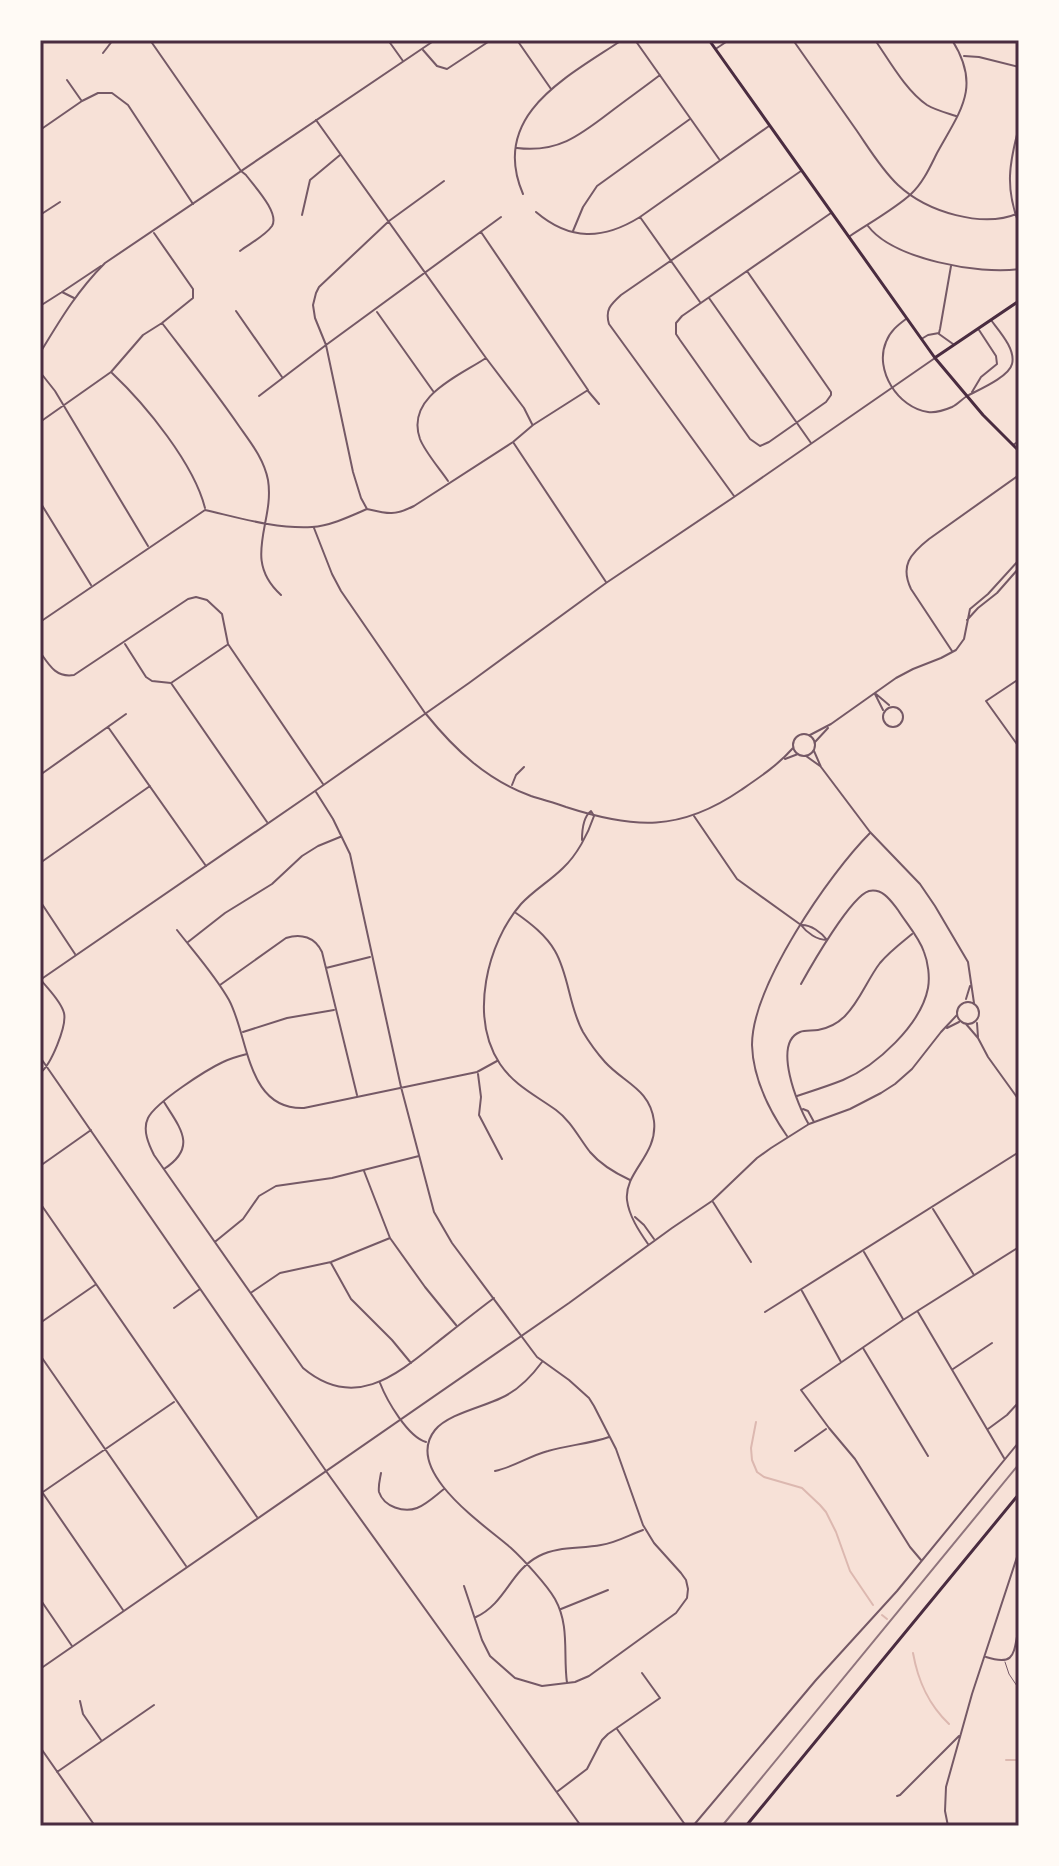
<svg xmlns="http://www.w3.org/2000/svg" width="1059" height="1866" font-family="Mulish,sans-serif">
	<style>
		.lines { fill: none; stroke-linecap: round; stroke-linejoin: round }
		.stream { stroke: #dcb8b0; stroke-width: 2 }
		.service { stroke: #755966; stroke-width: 1 }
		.minor { stroke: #755966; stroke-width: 2 }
		.tertiary { stroke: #755966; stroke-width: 2 }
		.secondary { stroke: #4a2c40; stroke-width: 3 }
		.primary { stroke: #4a2c40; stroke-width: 3 }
		.rail { stroke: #8f747c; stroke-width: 2 }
		.neatline { fill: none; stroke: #4a2c40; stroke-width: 3 }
	</style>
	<rect width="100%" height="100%" fill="#f7e1d7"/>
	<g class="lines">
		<!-- stream -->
		<path class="stream" d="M756,1422L751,1448L752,1460L757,1472L764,1477L802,1488L820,1505L826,1512L836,1532L850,1571L873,1605
			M882,1615L887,1619
			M913,1653C918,1681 928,1704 949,1724
			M1006,1760H1019"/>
		<!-- service -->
		<path class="service" d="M1005,1662L1009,1674L1019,1689"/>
		<!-- minor -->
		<path class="minor" d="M150,40L241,171L246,175C254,186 280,213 272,226C265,236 249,244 240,251
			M388,40L403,61
			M517,40L551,89
			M635,40L719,159
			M793,40C814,70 836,101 857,131C870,150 882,170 898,185C927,212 983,229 1019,213
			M875,40C889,60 906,91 927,105C935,110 947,113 956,116
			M717,48L729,40
			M423,50L437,66L447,69L491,40
			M103,53L113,40
			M964,56L979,57L1019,67
			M67,80L81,100
			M316,120L486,358L524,408L532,424
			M1019,127C1009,164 1005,188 1019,224
			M40,130L82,101L98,93H112L128,105L193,204
			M517,148C557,153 579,136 609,113C626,100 643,88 660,75
			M444,181L389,221L319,287L316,293L313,305L315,318L326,345L353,472L361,498L367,509C388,514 394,516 414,506L513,442L533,425L588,390L481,232
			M523,194C489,115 567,77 622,40
			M536,212C570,241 603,240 640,217L769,126
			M40,215L60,202
			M302,215L310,180L340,155
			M640,217L700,302
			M868,226C893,259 979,275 1019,269
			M573,231L583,207L597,186L690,119
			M850,236C868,224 896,208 911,194C923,183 930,167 937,153C960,111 982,87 952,40
			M747,271L831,392V395L826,402L769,442L760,446L750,439L680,340L676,334V323L682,316L831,213
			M62,292L101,266
			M709,298L811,443
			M40,306L62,292L74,298
			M236,311L282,377
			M377,312L433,391
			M906,319C898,325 890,331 886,342C874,370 898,408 928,412C936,413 945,410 952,407C958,404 962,399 967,396C978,390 1009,377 1012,364C1016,349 999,331 991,320
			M162,323C188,357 215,391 239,426C251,443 264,459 268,480C275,523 241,559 281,595
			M939,334L953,344
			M923,338L928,335L939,333L940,329L951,266
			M40,372L55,391L148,546
			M112,373C146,405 194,464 205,508
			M588,391L599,404
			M972,392L981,377L997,364L996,356L979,330
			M259,396L326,345L501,217
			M40,422L111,372L143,335L162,323L193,298V289L154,233
			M513,442L606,582
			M1013,445L1019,441
			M448,481C440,469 425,452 420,439C405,397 459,376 486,358
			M734,496L609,324C605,310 610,305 621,295L801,171
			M40,502L91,585
			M314,528L332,574L341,591L425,713
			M967,620L978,608L997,593L1019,568
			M40,622L205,510C240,518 276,529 312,527C330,526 351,516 367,509
			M125,644L146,677L152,681L171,683L227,645
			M952,651L911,589C900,566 910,554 929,539L1019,475
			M40,652C49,665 56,678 74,675L188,599L196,597L207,600L222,614L228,644L323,784
			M1019,679L986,701L1019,747
			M171,683L267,822
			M875,694L883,710
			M876,694L889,705
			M883 717a10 10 0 1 1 20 0a10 10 0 1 1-20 0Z
			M108,727L206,866
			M810,735L831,724L896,678L913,669L941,658L956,650L964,639L970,609L988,594L1019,560
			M815,742L828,728
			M40,775L126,714
			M512,785L516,775L524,767
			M316,792L333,819L350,854L401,1087L434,1212L452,1243L537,1357L569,1380L589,1398L594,1406L616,1449L643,1525L654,1543L681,1573L686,1580L688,1589L687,1598L676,1613L589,1676L575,1682L542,1686L515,1678L490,1656L482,1640L464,1586
			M694,816L737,879L801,925C807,933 817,940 827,940
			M582,840C582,830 583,817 591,811L594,816C588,834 577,855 563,868C550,881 534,890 521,904C487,943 469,1017 500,1064C514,1085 535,1095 556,1110C571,1121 579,1138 590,1152C601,1165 615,1173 630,1180
			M40,863L150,786
			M40,901L75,954
			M516,913C530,923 546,935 555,951C569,975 569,1007 583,1032C589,1042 597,1053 605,1062C624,1083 650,1089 654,1121C658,1155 624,1172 627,1200C629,1216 639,1231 648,1244
			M802,925C811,925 821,932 827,940
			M177,930C194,952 215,975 229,1000C249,1037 246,1110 304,1108L477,1072L497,1061
			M188,942L225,913L272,884L302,856L318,846L340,837
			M326,968L370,957
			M220,985L286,938C301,933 315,937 322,952L357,1095
			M243,1032L287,1018L334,1010
			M247,1054C239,1056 231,1058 223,1062C206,1070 156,1102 148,1118C142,1130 149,1145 154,1155L303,1368C353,1410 394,1377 435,1344C454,1329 474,1313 494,1298
			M40,1057L326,1471L581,1826
			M40,1073C51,1065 67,1026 64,1013C61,1001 48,989 41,980
			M478,1074L481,1097L479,1115L502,1159
			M797,1096C812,1091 828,1086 843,1080C876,1066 921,1025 928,988C930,977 928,962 924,952C919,937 906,923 898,910C891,901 883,888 869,891C851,896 811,966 801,984
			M164,1102C180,1128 198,1147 164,1169
			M803,1109L808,1111L814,1122
			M808,1123C798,1106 772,1043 800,1032C805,1030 812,1031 818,1030C829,1028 838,1023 845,1016C860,1001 867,980 880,963C889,952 901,943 912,934
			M787,1136C769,1110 753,1078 752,1045C752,986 829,874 870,833
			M40,1166L91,1130
			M364,1171L390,1238L425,1287L456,1325
			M713,1202L751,1262
			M40,1203L257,1517
			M933,1209L974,1275
			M635,1217L644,1225L654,1239
			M216,1241L243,1219L259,1196L276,1186L332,1178L419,1156
			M864,1252L903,1319
			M331,1263L351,1299L392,1340L411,1363
			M802,1291L841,1362
			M252,1292L280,1273L331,1262L390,1238
			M174,1308L200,1289
			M765,1312L1019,1152
			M918,1312L1004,1458
			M40,1323L95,1285
			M863,1348L928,1456
			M40,1355L186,1566
			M542,1362C531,1377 519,1390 501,1398C483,1407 448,1414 435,1430C402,1471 486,1526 511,1548C523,1559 547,1585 555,1599C570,1626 563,1654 567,1683
			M953,1369L992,1343
			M380,1383C387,1401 408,1437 426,1442
			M988,1429L1007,1415L1019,1402
			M795,1451L826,1429
			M495,1471C514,1467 529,1456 548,1451C568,1445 589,1444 609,1437
			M381,1473C380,1479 378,1486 379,1492C384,1507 404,1513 417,1508C427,1504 436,1495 444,1489
			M40,1489L123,1610
			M40,1494L174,1402
			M921,1560L910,1547L855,1459L829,1428L801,1390L903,1320L1019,1247
			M40,1599L72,1646
			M561,1609L608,1590
			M476,1617C506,1603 510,1571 539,1556C558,1546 580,1549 601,1545C616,1543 629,1535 643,1530
			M986,1657C1017,1667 1013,1652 1019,1627
			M80,1701L83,1714L101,1740
			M617,1729L686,1826
			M40,1747L95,1826
			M57,1772L154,1705
			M558,1791L587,1769L602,1740L608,1734L660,1698L642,1673
			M897,1796L900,1795L959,1736
			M693,1826L816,1680L897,1591L1019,1442
			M948,1826L945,1811L946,1787L972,1694L1019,1551"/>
		<!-- tertiary -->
		<path class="tertiary" d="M40,353C60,320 77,291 105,263L435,40
			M426,714C455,750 487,780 531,796C543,800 555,803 566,807C634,829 680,832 741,790C760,777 778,765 793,748
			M793 745a11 11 0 1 1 22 0a11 11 0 1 1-22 0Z
			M814,751L821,767L870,832L920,884L935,906L968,962L974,1003
			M806,756L820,766
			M785,759L798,754
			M40,980L315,791L469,683L606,583L734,497L935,358
			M966,999L970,986
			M957 1013a11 11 0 1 1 22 0a11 11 0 1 1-22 0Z
			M977,1023L978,1037
			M966,1024L978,1038L988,1057L1019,1100
			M947,1028L959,1022
			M40,1669L569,1303L672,1228L712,1201L757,1158L771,1148L809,1124L850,1109L881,1093L895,1084L912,1069L941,1032L957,1015"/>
		<!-- secondary -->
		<path class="secondary" d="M709,40L935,358L983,415L1019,451
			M936,357L1019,301"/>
		<!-- primary -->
		<path class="primary" d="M746,1826L1019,1494"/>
		<!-- rail -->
		<path class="rail" d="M722,1826L1019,1464"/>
	</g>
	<!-- border -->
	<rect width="1059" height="1866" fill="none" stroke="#fffaf5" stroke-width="84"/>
	<rect x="42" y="42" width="975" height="1782" class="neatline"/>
</svg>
